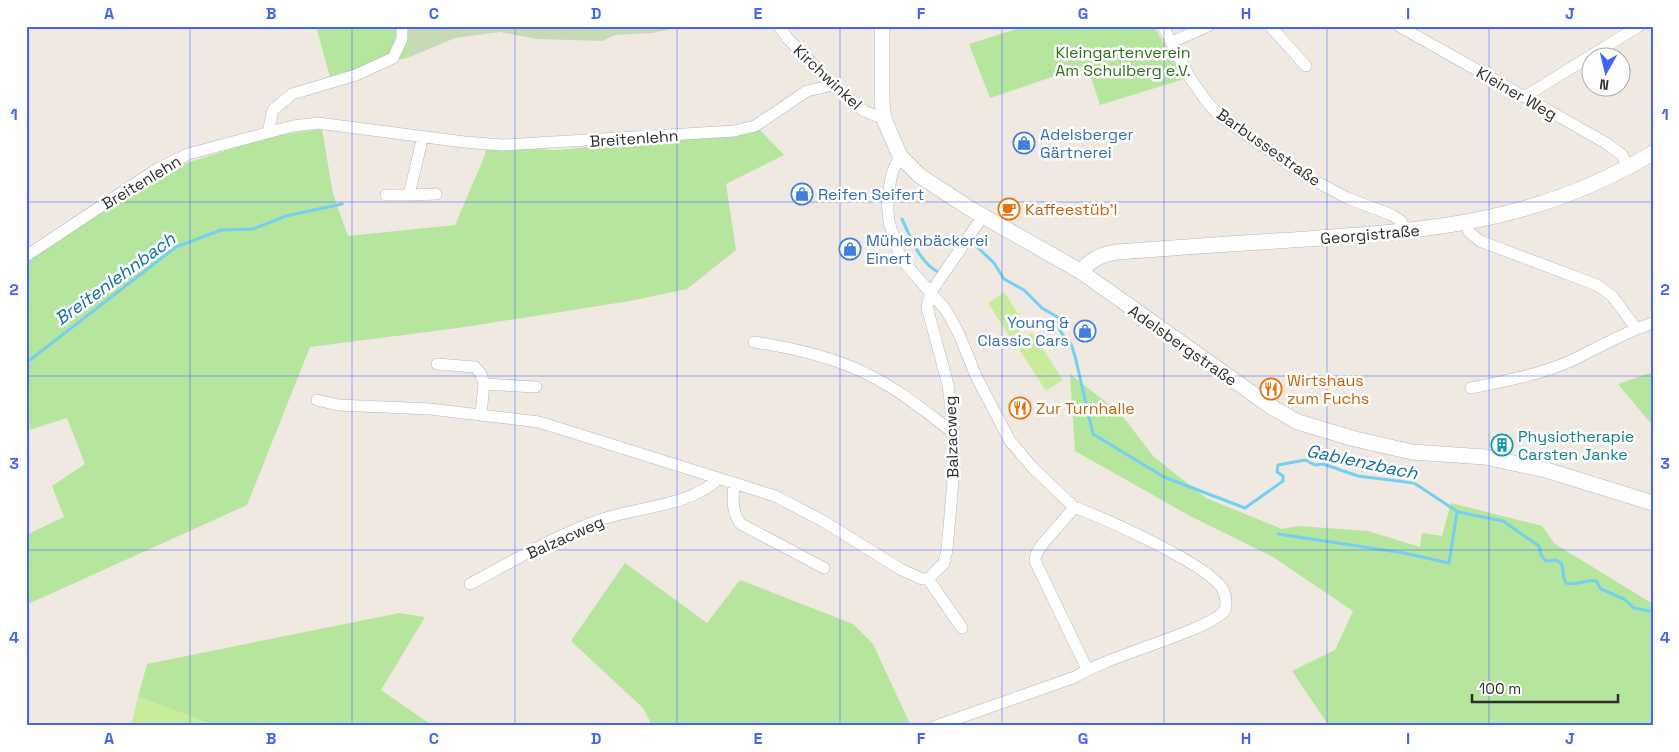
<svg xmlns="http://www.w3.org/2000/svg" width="1679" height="752" font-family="'Space Grotesk',sans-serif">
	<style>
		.green { fill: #b6e59e }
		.cemetery { fill: #c8d9b8 }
		.pitch { fill: #c9ec9a }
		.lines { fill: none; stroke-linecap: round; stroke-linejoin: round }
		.stream { stroke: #75cff0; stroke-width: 3 }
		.minor-casing { stroke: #b4b7c1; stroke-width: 12 }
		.tertiary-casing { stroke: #b4b7c1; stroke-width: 16 }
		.minor { stroke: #fff; stroke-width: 11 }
		.tertiary { stroke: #fff; stroke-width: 15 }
		.grid { fill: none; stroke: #4264fb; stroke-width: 1; stroke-opacity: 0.55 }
		.labels { text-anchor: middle; stroke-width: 5; stroke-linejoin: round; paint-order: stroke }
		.park-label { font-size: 16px; fill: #2c6e1b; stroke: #fff }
		.street-label { font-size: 16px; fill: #2e2e2e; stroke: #fff }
		.shop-label { font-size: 16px; fill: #366cbe; stroke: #fff; text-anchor: start }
		.food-label { font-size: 16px; fill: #c56008; stroke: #fff; text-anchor: start }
		.culture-label { font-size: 16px; fill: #0d838f; stroke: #fff; text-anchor: start }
		.water-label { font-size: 18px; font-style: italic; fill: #0d6fa3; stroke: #fff }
		.neatline { fill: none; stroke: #4264fb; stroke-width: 2 }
		.grid-label { font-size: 16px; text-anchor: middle; font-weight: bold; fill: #4264fb }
	</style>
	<rect width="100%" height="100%" fill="#efe9e1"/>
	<!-- green -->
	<path class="green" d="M316,26H409L410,57L330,77Z
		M1026,26H1154L1184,79L1100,105L1087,65L990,98L969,44Z
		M758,128L784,155L726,184L736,250L687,289L630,301L458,328L310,347L247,505L26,605V535L64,517L52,486L85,464L67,418L26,431V261L161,171L273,136L322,129L333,194L348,236L455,225L485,155L486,147L556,150L735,134Z
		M1653,372V426L1618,384Z
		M1070,374L1120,413L1154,457L1206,498L1282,529L1298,526L1368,531L1420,547L1422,533L1442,536L1451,503L1542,526L1555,544L1653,604V726H1329L1292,671L1335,650L1353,611L1273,557L1190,516L1075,451Z
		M625,563L707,623L740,580L853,624L873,644L911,726H652L644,709L571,641Z
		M399,613L425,617L381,690L433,726H217L138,697L147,664Z"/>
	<!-- cemetery -->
	<path class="cemetery" d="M409,26H683L653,33L615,35L602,41L537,39L500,32L455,38L410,57Z"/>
	<!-- pitch -->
	<path class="pitch" d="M1004,292L1027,327L1010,337L988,303Z
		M1032,332L1063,380L1046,391L1015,343Z
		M138,697L217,726H131Z"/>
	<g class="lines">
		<!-- stream -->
		<path class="stream" d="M902,219C911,238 920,264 940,273
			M974,244L994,263L1004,279L1024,290L1042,308L1059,318C1058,336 1063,332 1071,344C1073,347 1073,352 1075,356L1093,434L1164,477L1245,508L1283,481V476L1277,472L1278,465L1305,460L1315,465L1323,464L1358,476L1414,483L1458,512L1503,521L1539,546L1541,555L1546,561L1556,560L1561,563C1565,569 1561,576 1566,583C1578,586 1585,579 1596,581L1601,589L1624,599L1634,608L1649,611L1653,610
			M26,363L176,247L221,230L253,229L286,216L342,204
			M1278,534L1404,553L1449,563L1457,512"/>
		<!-- minor casing -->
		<g class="minor-casing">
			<path id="minor" d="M779,26L788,39L833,85L864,111L884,119
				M1163,26L1190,78L1207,102L1221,117L1306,176L1347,198L1392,215L1401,221L1404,232
				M1270,26L1306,66
				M1399,26L1606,143L1622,155L1628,167
				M1172,42L1208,26
				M1524,97L1639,26
				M268,132L273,110L292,94L356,75L393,58L402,39V26
				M900,156L892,173L887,200L889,222L901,259L946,310L959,334L976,376L1010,441L1033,468L1074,507C1064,523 1034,547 1035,561L1087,669
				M386,195H409L423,136
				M409,195L436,194
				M1466,224L1469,232L1480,241L1597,285L1612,296L1636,328
				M26,256L154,171L188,154L293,126L318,123L464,142L502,145L734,131L755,126L807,91L833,85
				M754,342C794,348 835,357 871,376C901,391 927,413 954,433
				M437,364L475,367L481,374L484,384
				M1471,388C1506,381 1543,374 1575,359C1601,346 1625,332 1653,323
				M317,400L338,405L430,409L539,422L775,496L823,521L902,570L922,579H928L944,563L947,550L954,469V433L948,385L927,307L931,292L983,216
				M481,414L484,384L536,387
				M734,483C733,497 731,513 741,524L824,568
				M928,579L962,628
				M470,584C511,562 553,537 597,521C634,507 689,507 718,479
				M936,726L1075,677C1106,656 1210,631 1225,610C1227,602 1226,595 1222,588C1205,563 1106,519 1074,507"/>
		</g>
		<!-- tertiary casing -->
		<g class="tertiary-casing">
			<path id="tertiary" d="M882,26V102L884,119L900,156L920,176L969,208L1080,271L1270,406L1298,422L1355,439L1412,452L1485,457L1546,470L1653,503
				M1080,271C1092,260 1100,254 1118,252C1181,247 1244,243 1307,239C1436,230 1539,221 1653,153"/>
		</g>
		<!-- minor -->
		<use href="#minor" class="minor"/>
		<!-- tertiary -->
		<use href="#tertiary" class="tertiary"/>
	</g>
	<!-- grid -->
	<path class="grid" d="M190,26V726M352,26V726M515,26V726M677,26V726M840,26V726M1002,26V726M1164,26V726M1327,26V726M1489,26V726M26,202H1653M26,376H1653M26,550H1653"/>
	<!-- icons -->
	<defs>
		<g id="shop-ring" transform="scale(1.125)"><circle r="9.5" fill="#fff" stroke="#3f7fe0" stroke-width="1.5"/><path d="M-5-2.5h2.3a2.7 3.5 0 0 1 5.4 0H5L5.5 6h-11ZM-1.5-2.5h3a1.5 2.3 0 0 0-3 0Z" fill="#3f7fe0"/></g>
		<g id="cafe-ring" transform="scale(1.125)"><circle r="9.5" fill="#fff" stroke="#e8710a" stroke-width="1.5"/><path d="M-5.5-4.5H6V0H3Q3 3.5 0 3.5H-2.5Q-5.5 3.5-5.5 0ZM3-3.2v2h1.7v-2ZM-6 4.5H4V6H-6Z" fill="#e8710a"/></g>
		<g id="restaurant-ring" transform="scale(1.125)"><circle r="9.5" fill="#fff" stroke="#e8710a" stroke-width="1.5"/><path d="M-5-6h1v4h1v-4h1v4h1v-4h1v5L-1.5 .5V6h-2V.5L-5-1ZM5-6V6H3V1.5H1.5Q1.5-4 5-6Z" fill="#e8710a"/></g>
		<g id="building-ring" transform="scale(1.125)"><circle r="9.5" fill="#fff" stroke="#0f9aa8" stroke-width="1.5"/><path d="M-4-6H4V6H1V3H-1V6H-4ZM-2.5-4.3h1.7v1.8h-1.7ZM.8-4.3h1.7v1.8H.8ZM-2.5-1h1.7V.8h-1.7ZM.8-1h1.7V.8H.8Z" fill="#0f9aa8"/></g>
	</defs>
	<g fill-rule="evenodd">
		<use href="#shop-ring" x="1024" y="143"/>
		<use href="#shop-ring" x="802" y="194"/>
		<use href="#cafe-ring" x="1009" y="209"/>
		<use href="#shop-ring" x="850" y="249"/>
		<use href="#shop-ring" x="1085" y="331"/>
		<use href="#restaurant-ring" x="1271" y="389"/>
		<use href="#restaurant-ring" x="1020" y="408"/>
		<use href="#building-ring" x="1502" y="445"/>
	</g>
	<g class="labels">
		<!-- park labels -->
		<g class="park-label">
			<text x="1123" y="58">Kleingartenverein<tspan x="1123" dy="18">Am Schulberg e.V.</tspan></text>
		</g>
		<!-- street labels -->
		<g class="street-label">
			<text transform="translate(828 77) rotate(43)" y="6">Kirchwinkel</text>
			<text transform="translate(1517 93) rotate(30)" y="6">Kleiner Weg</text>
			<text transform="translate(634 138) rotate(-4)" y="6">Breitenlehn</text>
			<text transform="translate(1269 147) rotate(35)" y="6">Barbussestraße</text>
			<text transform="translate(141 182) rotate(-31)" y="6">Breitenlehn</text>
			<text transform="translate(1370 234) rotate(-5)" y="6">Georgistraße</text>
			<text transform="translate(1183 345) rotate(35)" y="6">Adelsbergstraße</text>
			<text transform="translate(951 437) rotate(-92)" y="6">Balzacweg</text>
			<text transform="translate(565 537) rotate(-24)" y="6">Balzacweg</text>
		</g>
		<!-- shop labels -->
		<g class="shop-label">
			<text x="1040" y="140">Adelsberger<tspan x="1040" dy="18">Gärtnerei</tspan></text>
			<text x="818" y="200">Reifen Seifert</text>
			<text x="866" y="246">Mühlenbäckerei<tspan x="866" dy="18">Einert</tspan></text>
			<text x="1069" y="328" text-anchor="end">Young &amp;<tspan x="1069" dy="18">Classic Cars</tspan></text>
		</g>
		<!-- food labels -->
		<g class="food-label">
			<text x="1025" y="215">Kaffeestüb'l</text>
			<text x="1287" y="386">Wirtshaus<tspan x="1287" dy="18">zum Fuchs</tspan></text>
			<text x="1036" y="414">Zur Turnhalle</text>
		</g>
		<!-- culture labels -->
		<g class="culture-label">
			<text x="1518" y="442">Physiotherapie<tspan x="1518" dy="18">Carsten Janke</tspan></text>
		</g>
		<!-- water labels -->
		<g class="water-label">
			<text transform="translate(115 279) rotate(-36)" y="6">Breitenlehnbach</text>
			<text transform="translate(1362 462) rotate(12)" y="6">Gablenzbach</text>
		</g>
	</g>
	<!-- border -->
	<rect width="1679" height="752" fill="none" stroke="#ffffff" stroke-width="55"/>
	<!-- north arrow -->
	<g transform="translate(1606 72) rotate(188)"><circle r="24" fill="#ffffff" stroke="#ababab"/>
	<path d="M0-4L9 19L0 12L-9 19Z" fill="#4264fb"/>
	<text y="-8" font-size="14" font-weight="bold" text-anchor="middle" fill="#2e2e2e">N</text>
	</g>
	<!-- scale -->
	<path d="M1472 694v8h146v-8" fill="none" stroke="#2e2e2e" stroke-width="2.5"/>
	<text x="1479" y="694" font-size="15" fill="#2e2e2e" stroke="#ffffff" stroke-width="4" paint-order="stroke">100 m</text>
	<rect x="28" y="28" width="1624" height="696" class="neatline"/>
	<g class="grid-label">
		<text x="109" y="19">A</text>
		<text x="271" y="19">B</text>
		<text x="434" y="19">C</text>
		<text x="596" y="19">D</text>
		<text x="758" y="19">E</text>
		<text x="921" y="19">F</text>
		<text x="1083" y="19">G</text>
		<text x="1246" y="19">H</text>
		<text x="1408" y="19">I</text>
		<text x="1570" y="19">J</text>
		<text x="14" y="120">1</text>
		<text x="1665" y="120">1</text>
		<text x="14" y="295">2</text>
		<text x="1665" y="295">2</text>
		<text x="14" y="469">3</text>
		<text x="1665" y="469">3</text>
		<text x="14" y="643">4</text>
		<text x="1665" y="643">4</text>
		<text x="109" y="744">A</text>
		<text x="271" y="744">B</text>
		<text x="434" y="744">C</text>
		<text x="596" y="744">D</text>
		<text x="758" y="744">E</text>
		<text x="921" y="744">F</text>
		<text x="1083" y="744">G</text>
		<text x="1246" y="744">H</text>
		<text x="1408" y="744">I</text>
		<text x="1570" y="744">J</text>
	</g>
</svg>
